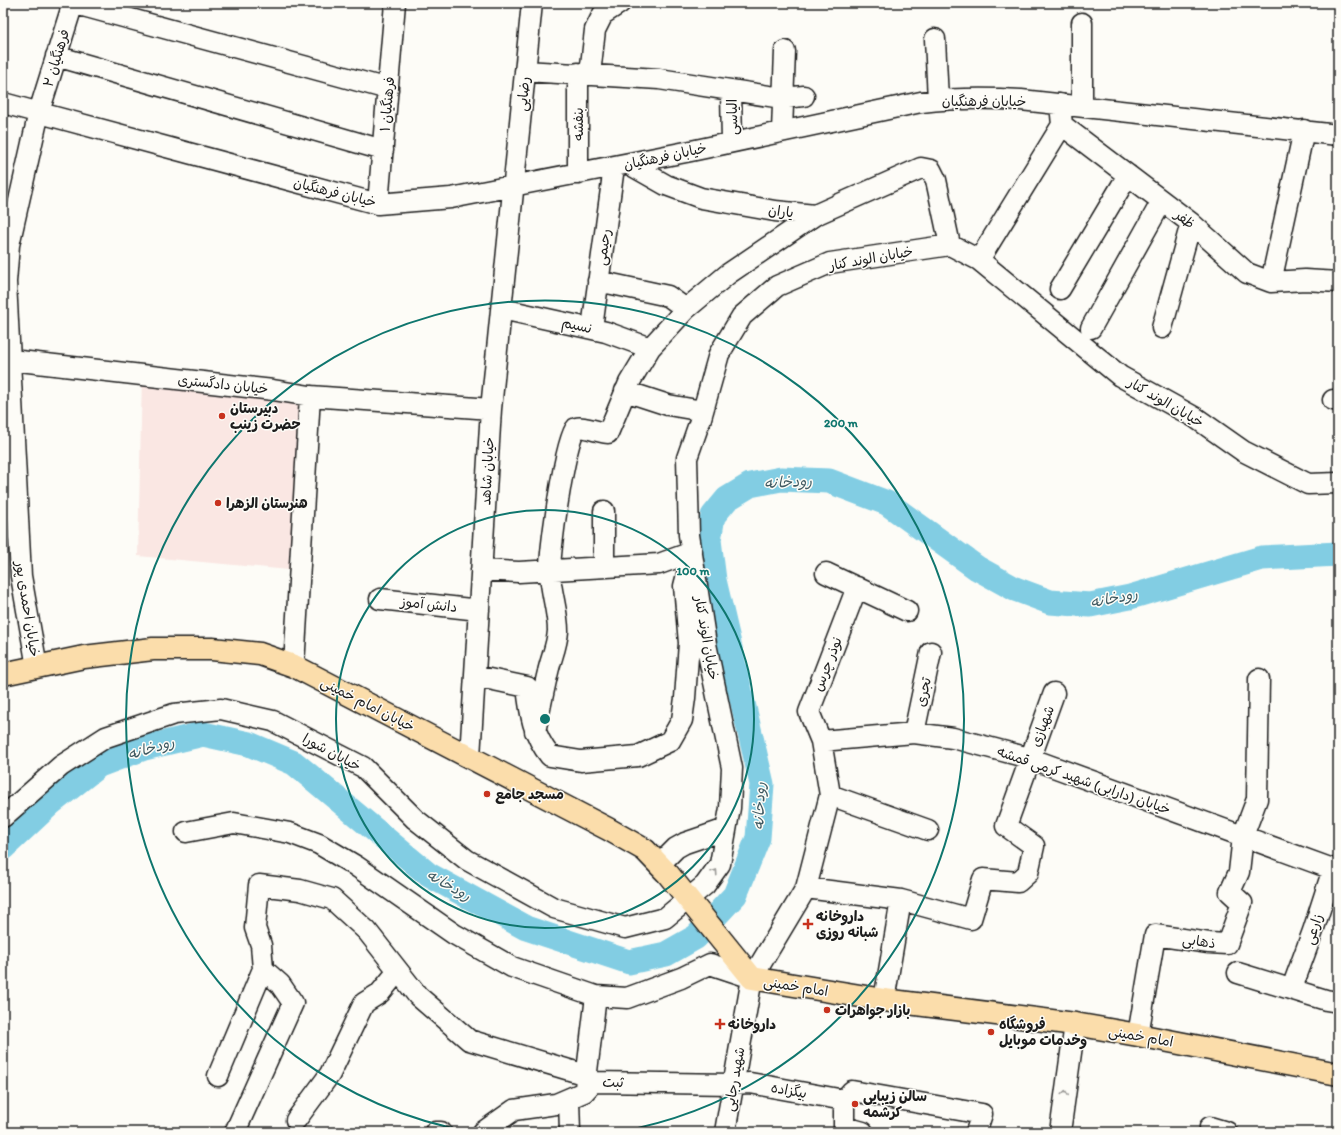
<svg xmlns="http://www.w3.org/2000/svg" width="1341" height="1135" font-family="Itim,'Playpen Sans Arabic',sans-serif">
	<style>
		.built { fill: #fae7e3 }
		.lines { fill: none; stroke-linecap: round; stroke-linejoin: round }
		.river { stroke: #82cde3; stroke-width: 25 }
		.minor-casing { stroke: #1c1c1c; stroke-width: 23 }
		.major-casing { stroke: #1c1c1c; stroke-width: 25 }
		.minor { stroke: #fdfcf7; stroke-width: 20 }
		.major { stroke: #fbddab; stroke-width: 22 }
		.oneway { stroke: #989794 }
		.ring { fill: none; stroke: #0f766e; stroke-width: 2 }
		.poi-dot { fill: #c8321e; stroke: #fdfcf7; stroke-width: 1.5 }
		.labels { text-anchor: middle; stroke-width: 3; stroke-linejoin: round; paint-order: stroke }
		.street-label { font-size: 14px; fill: #1c1c1c; stroke: #fdfcf7 }
		.poi-label { font-size: 14px; font-weight: bold; fill: #1c1c1c; stroke: #fdfcf7; text-anchor: start }
		.water-label { font-size: 15px; font-style: italic; fill: #405a62; stroke: #fdfcf7 }
		.centre { fill: #0f766e; stroke: #fdfcf7; stroke-width: 2 }
		.ring-label { font-size: 12px; text-anchor: middle; font-weight: bold; fill: #0f766e; stroke: #fdfcf7; stroke-width: 3; stroke-linejoin: round; paint-order: stroke }
	</style>
	<rect width="100%" height="100%" fill="#fdfcf7"/>
	<filter id="ink" filterUnits="userSpaceOnUse"><feTurbulence type="fractalNoise" baseFrequency=".025" numOctaves="2"/><feDisplacementMap in="SourceGraphic" scale="8" xChannelSelector="R" yChannelSelector="G"/><feConvolveMatrix kernelMatrix="1 2 1 2 8 2 1 2 1" color-interpolation-filters="sRGB"/></filter>
	<g filter="url(#ink)">
		<!-- built -->
		<path class="built" d="M142,375L303,400L301,450L289,570L138,556Z"/>
		<g class="lines">
			<!-- river -->
			<path class="river" d="M3,848L51,803L99,765L144,748L203,734L249,744L294,763L429,875L526,928L629,962L666,954L696,937L735,895L758,838L762,784L714,580L709,540L713,516L727,499L750,485L781,479L829,481L887,503L977,568L1015,589L1050,602L1090,605L1130,597L1262,558L1338,554"/>
			<!-- minor casing -->
			<g class="minor-casing">
				<path id="minor" d="M72,3L388,89
					M935,39L938,100
					M56,56L383,150
					M525,71L659,79L782,98L804,96
					M590,74L595,30L603,14L620,3
					M731,91L732,142
					M3,103L378,204L451,198L691,151L921,102C954,98 988,98 1021,100L1338,135
					M1060,104L1062,125L1191,223L1247,273L1271,282L1305,280L1338,282
					M1082,106V23
					M782,131L785,51
					M629,164L666,185L701,198L775,211L815,215L921,168L931,170L936,180L950,245
					M578,174V73
					M378,204L395,3
					M979,260L1062,125
					M598,281L668,296L686,309
					M1271,282L1304,130
					M1060,289L1128,175
					M502,309L606,332L650,348
					M592,328L614,167
					M1091,328L1162,201
					M1162,328L1191,223
					M3,361L11,360L273,390L310,396L491,409
					M625,391L668,405L703,411
					M1333,400L1338,401
					M604,511V567
					M481,570L519,572L659,564L692,552
					M826,573L907,611
					M380,599L479,610
					M294,666L310,396
					M37,667L21,576L6,282L9,245L39,112L73,3
					M475,676L527,687C530,714 533,735 550,756L581,761L638,756L670,741L682,720L685,698L689,643L684,586L689,567
					M535,731C540,711 543,692 548,672C551,658 557,646 558,631C558,612 551,593 550,574C549,555 565,438 576,428C580,425 601,433 608,433L629,383L650,348L686,309L728,274L815,215
					M914,733L931,652
					M821,741L914,733L953,738L1029,758L1338,871
					M470,757L491,409L532,3
					M830,795L928,830
					M3,817L61,766L106,737L174,714L221,709L273,721L363,767L415,819L467,860L554,908L625,928L665,918L705,885L720,864L730,808L732,768L706,644L689,535L687,458L701,418L719,354L742,316L777,286L830,263L950,245L979,260L1120,376L1196,418L1243,451L1308,484L1338,483
					M186,832L234,823L290,833L319,844L356,866L454,934L512,967L596,996
					M659,865L676,848L685,843L726,829
					M806,888L901,900L971,919L983,879L1018,882L1028,873L1034,846L1006,826L1054,693
					M1238,973L1326,1000L1338,1002
					M1292,988L1313,931L1333,869
					M884,1000L901,900
					M1138,1035L1155,935L1209,943L1227,944L1242,903L1230,892L1239,872L1243,836L1257,799L1259,679
					M218,1076L263,969
					M585,1088L596,996L627,998L681,978L710,964L752,978
					M569,1099L570,1132
					M296,1120L330,1074L364,1003L380,993L398,971
					M845,1127L863,1132
					M1210,1127L1227,1132
					M235,1132L293,1003L280,984L263,969L261,945L255,928L259,885L300,890L332,899L367,931L418,996L469,1040L586,1075
					M435,1132H441
					M483,1132L514,1110L556,1104L584,1092L593,1082L733,1084L750,1083L844,1100
					M725,1132L752,978L806,888L830,795L821,741L809,712L857,587
					M844,1132V1100L852,1091L982,1114L976,1132
					M1060,1132L1075,1024"/>
			</g>
			<!-- major casing -->
			<g class="major-casing">
				<path id="major" d="M3,674L84,657L153,649H212L260,654L294,666L608,829L645,850L668,874L752,978L884,1000L1075,1024L1138,1035L1338,1074"/>
			</g>
			<!-- minor -->
			<use href="#minor" class="minor"/>
			<!-- major -->
			<use href="#major" class="major"/>
		</g>
		<!-- one-way arrows -->
		<defs><path id="oneway-chevron" d="M-2-3.5L2.5 0L-2 3.5" fill="none" stroke-width="1.6" stroke-linecap="round" stroke-linejoin="round"/></defs>
		<g class="oneway">
			<use href="#oneway-chevron" transform="translate(715 872) rotate(-56)"/>
			<use href="#oneway-chevron" transform="translate(1065 1093) rotate(-82)"/>
		</g>
	</g>
	<!-- distance rings -->
	<g class="ring">
		<circle cx="545" cy="719" r="209"/>
		<path d="M472 1132A419 419 0 1 1 618 1132"/>
	</g>
	<!-- markers -->
	<g class="poi-dot">
		<circle cx="222" cy="416" r="4"/>
		<circle cx="218" cy="503" r="4"/>
		<circle cx="487" cy="794" r="4"/>
		<path d="M806 918h4v4h4v4h-4v4h-4v-4h-4v-4h4z"/>
		<circle cx="827" cy="1010" r="4"/>
		<path d="M718 1018h4v4h4v4h-4v4h-4v-4h-4v-4h4z"/>
		<circle cx="991" cy="1032" r="4"/>
		<circle cx="855" cy="1104" r="4"/>
	</g>
	<g class="labels">
		<!-- street labels -->
		<g class="street-label">
			<text transform="translate(56 58) rotate(-73)" y="5">فرهنگیان ۲</text>
			<text transform="translate(523 94) rotate(-85)" y="5">رضایی</text>
			<text x="984" y="106">خیابان فرهنگیان</text>
			<text transform="translate(387 104) rotate(-85)" y="5">فرهنگیان ۱</text>
			<text transform="translate(732 117) rotate(-91)" y="5">الیاسی</text>
			<text transform="translate(578 124) rotate(-90)" y="5">بنفشه</text>
			<text transform="translate(665 156) rotate(-12)" y="5">خیابان فرهنگیان</text>
			<text transform="translate(335 192) rotate(14)" y="5">خیابان فرهنگیان</text>
			<text transform="translate(781 211) rotate(7)" y="5">یاران</text>
			<text transform="translate(1185 219) rotate(39)" y="5">ظفر</text>
			<text transform="translate(603 247) rotate(-82)" y="5">رحیمی</text>
			<text transform="translate(871 258) rotate(-10)" y="5">خیابان الوند کنار</text>
			<text transform="translate(577 325) rotate(13)" y="5">نسیم</text>
			<text transform="translate(223 384) rotate(6)" y="5">خیابان دادگستری</text>
			<text transform="translate(1166 402) rotate(30)" y="5">خیابان الوند کنار</text>
			<text transform="translate(487 471) rotate(-87)" y="5">خیابان شاهد</text>
			<text transform="translate(429 604) rotate(6)" y="5">دانش آموز</text>
			<text transform="translate(28 609) rotate(81)" y="5">خیابان احمدی پور</text>
			<text transform="translate(707 638) rotate(80)" y="5">خیابان الوند کنار</text>
			<text transform="translate(827 664) rotate(-69)" y="5">نوذر چرس</text>
			<text transform="translate(923 692) rotate(-78)" y="5">تجری</text>
			<text transform="translate(368 704) rotate(27)" y="5">خیابان امام خمینی</text>
			<text transform="translate(1042 726) rotate(-69)" y="5">شهبازی</text>
			<text transform="translate(332 752) rotate(28)" y="5">خیابان شورا</text>
			<text transform="translate(1084 780) rotate(19)" y="5">خیابان (دارابی) شهید کرمی قمشه</text>
			<text transform="translate(1313 929) rotate(-72)" y="5">زارعی</text>
			<text transform="translate(1199 941) rotate(7)" y="5">ذهابی</text>
			<text transform="translate(796 986) rotate(9)" y="5">امام خمینی</text>
			<text transform="translate(1141 1036) rotate(10)" y="5">امام خمینی</text>
			<text transform="translate(734 1079) rotate(-80)" y="5">شهید رجایی</text>
			<text transform="translate(613 1082) rotate(1)" y="5">ثبت</text>
			<text transform="translate(789 1090) rotate(10)" y="5">بیگزاده</text>
		</g>
		<!-- poi labels -->
		<g class="poi-label">
			<text x="230" y="413">دبیرستان<tspan x="230" dy="16">حضرت زینب</tspan></text>
			<text x="226" y="508">هنرستان الزهرا</text>
			<text x="495" y="799">مسجد جامع</text>
			<text x="816" y="921">داروخانه<tspan x="816" dy="16">شبانه روزی</tspan></text>
			<text x="835" y="1015">بازار جواهرات</text>
			<text x="728" y="1029">داروخانه</text>
			<text x="999" y="1029">فروشگاه<tspan x="999" dy="16">وخدمات موبایل</tspan></text>
			<text x="863" y="1101">سالن زیبایی<tspan x="863" dy="16">کرشمه</tspan></text>
		</g>
		<!-- water labels -->
		<g class="water-label">
			<text transform="translate(788 482) rotate(-3)" y="5">رودخانه</text>
			<text transform="translate(1114 598) rotate(-11)" y="5">رودخانه</text>
			<text transform="translate(151 748) rotate(-16)" y="5">رودخانه</text>
			<text transform="translate(759 806) rotate(-88)" y="5">رودخانه</text>
			<text transform="translate(449 885) rotate(30)" y="5">رودخانه</text>
		</g>
	</g>
	<circle cx="545" cy="719" r="6" class="centre"/>
	<g class="ring-label">
		<text x="841" y="427">200 m</text>
		<text x="693" y="575">100 m</text>
	</g>
	<!-- margin -->
	<rect width="1341" height="1135" fill="none" stroke="#fdfcf7" stroke-width="16"/>
	<rect x="8" y="8" width="1325" height="1119" fill="none" stroke="#1c1c1c" stroke-width="1.5" filter="url(#ink)"/>
</svg>
